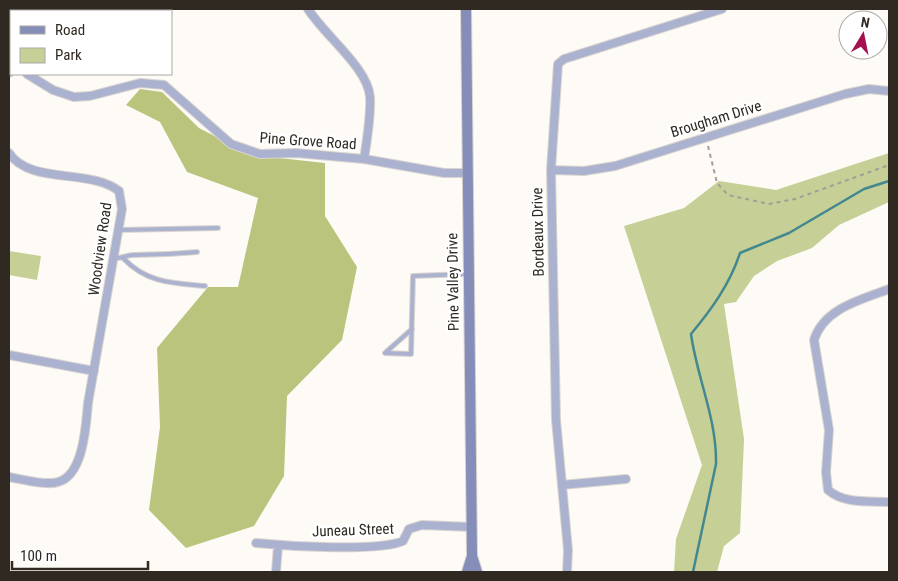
<svg xmlns="http://www.w3.org/2000/svg" width="898" height="581" font-family="'Roboto Condensed',sans-serif">
	<style>
		.green { fill: #c6cf95 }
		.forest { fill: #bac47c }
		.lines { fill: none; stroke-linecap: round; stroke-linejoin: round }
		.stream { stroke: #42888e; stroke-width: 2.5 }
		.lane-casing { stroke: #d9d4d0; stroke-width: 6 }
		.street-casing { stroke: #d9d4d0; stroke-width: 10 }
		.secondary-casing { stroke: #d9d4d0; stroke-width: 12 }
		.path { stroke: #a29d97; stroke-width: 2; stroke-dasharray: 4 4; stroke-linecap: butt }
		.lane { stroke: #abb2cf; stroke-width: 4 }
		.street { stroke: #abb2cf; stroke-width: 8 }
		.secondary { stroke: #848eb9; stroke-width: 10 }
		.labels { text-anchor: middle; stroke-width: 5; stroke-linejoin: round; paint-order: stroke }
		.street-label { font-size: 15px; fill: #2f2921; stroke: #fff }
	</style>
	<rect width="100%" height="100%" fill="#fefaf6"/>
	<!-- green -->
	<path class="green" d="M889,153V202L839,225L812,248L777,261L754,276L736,302L724,304L744,439L740,533L724,546L717,572H674L676,539L702,465L624,226L684,208L719,181L776,190Z
		M9,251L41,256L37,280L9,275Z"/>
	<!-- forest -->
	<path class="forest" d="M140,89L162,92L199,128L251,155L325,163V216L357,267L342,340L287,396L284,476L254,526L186,548L149,510L160,427L157,348L208,287H238L258,198L187,172L160,122L126,105Z"/>
	<g class="lines">
		<!-- stream -->
		<path class="stream" d="M693,572L716,464C717,419 697,378 691,334C711,310 730,284 740,253L789,233L864,189L889,181"/>
		<!-- lane casing -->
		<g class="lane-casing">
			<path id="lane" d="M118,230L218,228
				M114,258C121,259 126,255 133,255C155,255 176,254 197,252
				M124,259C147,283 173,283 205,286
				M412,329L385,353L411,354L413,276L468,274"/>
		</g>
		<!-- street casing -->
		<g class="street-casing">
			<path id="street" d="M308,9C325,36 368,68 370,97C371,117 367,139 364,159
				M9,73L11,71
				M27,74L53,90L74,97L90,96L140,83L164,85L231,144L260,154L296,153L364,159L444,173H467
				M9,153C30,185 90,168 119,191L122,209L88,403C86,424 84,475 58,482C47,486 21,479 9,477
				M551,170L584,171L615,166L845,94L869,89L889,91
				M889,289C861,300 824,308 814,340L829,430L826,472L828,490C844,504 869,501 889,502
				M9,355L94,371
				M562,485L626,479
				M256,543C287,546 378,552 403,541L409,529L422,525L472,527
				M276,572L278,545
				M567,572L568,550L556,420L551,170L558,64L564,59L722,9"/>
		</g>
		<!-- secondary casing -->
		<g class="secondary-casing">
			<path id="secondary" d="M466,9L472,556L477,572
				M467,572L472,556"/>
		</g>
		<!-- path -->
		<path class="path" d="M15,11L17,9
			M11,17L9,19L11,34
			M9,60L11,54
			M708,146L717,183L728,195L769,204L795,199L889,165"/>
		<!-- lane -->
		<use href="#lane" class="lane"/>
		<!-- street -->
		<use href="#street" class="street"/>
		<!-- secondary -->
		<use href="#secondary" class="secondary"/>
	</g>
	<g class="labels">
		<!-- street labels -->
		<g class="street-label">
			<text transform="translate(716 119) rotate(-17)" y="5">Brougham Drive</text>
			<text transform="translate(308 141) rotate(4)" y="5">Pine Grove Road</text>
			<text transform="translate(538 232) rotate(-91)" y="5">Bordeaux Drive</text>
			<text transform="translate(100 249) rotate(-82)" y="5">Woodview Road</text>
			<text transform="translate(453 282) rotate(-91)" y="5">Pine Valley Drive</text>
			<text transform="translate(353 530) rotate(-2)" y="5">Juneau Street</text>
		</g>
	</g>
	<!-- border -->
	<rect width="898" height="581" fill="none" stroke="#2f2921" stroke-width="20"/>
	<!-- legend -->
	<rect x="10" y="10" width="162" height="65" fill="#ffffff" stroke="#aca9a6"/>
	<rect x="20" y="26" width="25" height="8" fill="#848eb9" stroke="#aca9a6"/>
	<text x="55" y="35" font-size="15" fill="#2f2921">Road</text>
	<rect x="20" y="48" width="25" height="15" fill="#c6cf95" stroke="#aca9a6"/>
	<text x="55" y="60" font-size="15" fill="#2f2921">Park</text>
	<!-- north arrow -->
	<g transform="translate(863 35) rotate(10)"><circle r="24" fill="#ffffff" stroke="#aca9a6"/>
	<path d="M0-4L9 19L0 12L-9 19Z" fill="#a41050"/>
	<text y="-8" font-size="14" font-weight="bold" text-anchor="middle" fill="#2f2921">N</text>
	</g>
	<!-- scale -->
	<path d="M12 561v8h136v-8" fill="none" stroke="#2f2921" stroke-width="2.5"/>
	<text x="20" y="561" font-size="15" fill="#2f2921" stroke="#ffffff" stroke-width="4" paint-order="stroke">100 m</text>
</svg>
